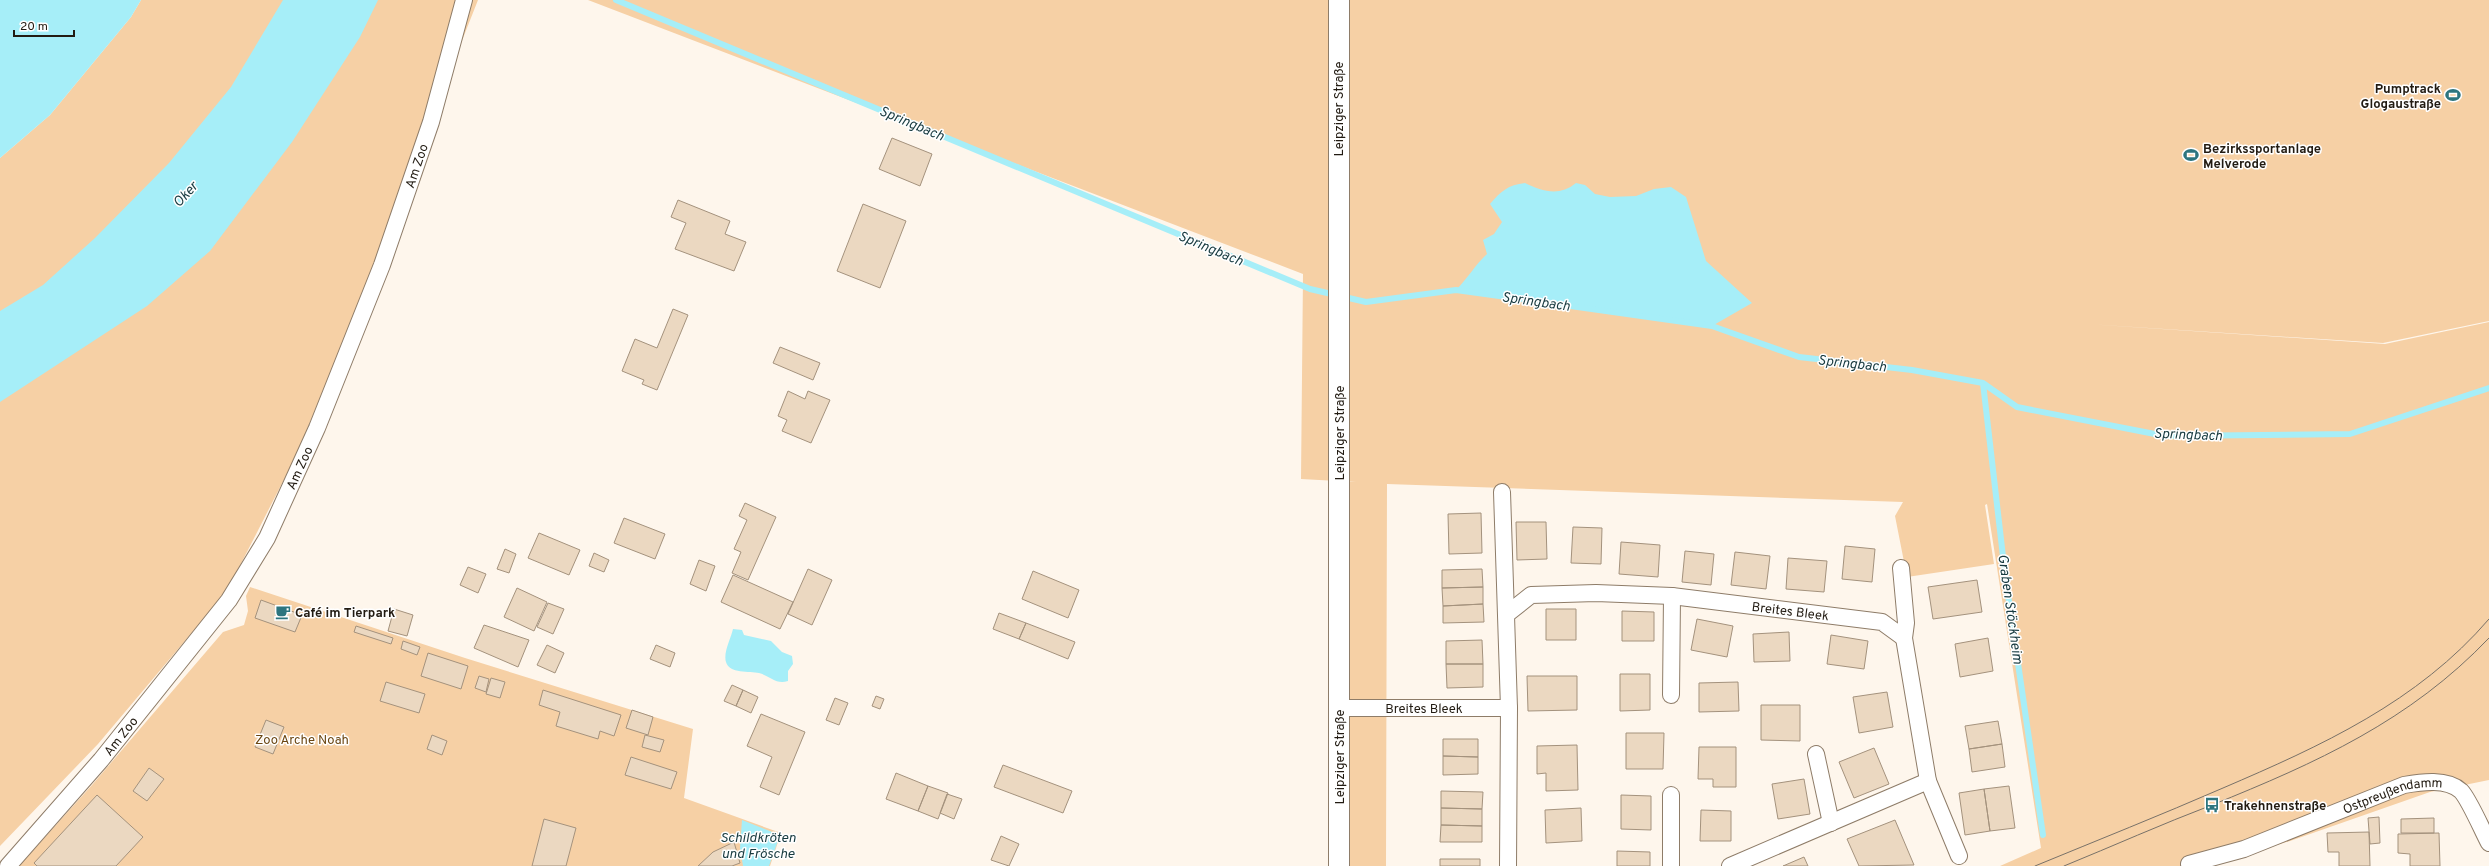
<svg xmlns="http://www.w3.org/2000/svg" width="2489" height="866" font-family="Overpass,sans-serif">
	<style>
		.green { fill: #f6d0a5 }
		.water { fill: #a6eef8 }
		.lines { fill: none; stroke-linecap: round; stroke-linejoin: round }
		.stream { stroke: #a6eef8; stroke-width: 6 }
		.building { fill: #ebd8c1; stroke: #a4927d }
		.minor-casing { stroke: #8e7c68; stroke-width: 18 }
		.tertiary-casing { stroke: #8e7c68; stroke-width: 22 }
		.minor { stroke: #fff; stroke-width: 16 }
		.tertiary { stroke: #fff; stroke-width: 20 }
		.tram { stroke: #787168; stroke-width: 1 }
		.labels { text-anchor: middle; stroke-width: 3; stroke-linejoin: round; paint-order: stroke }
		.poi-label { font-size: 13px; font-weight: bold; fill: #221b12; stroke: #fff; text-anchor: start }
		.street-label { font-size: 13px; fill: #221b12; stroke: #fff }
		.park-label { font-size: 13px; fill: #6a4612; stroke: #fff }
		.water-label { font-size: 14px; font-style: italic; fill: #183b40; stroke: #fff }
	</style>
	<rect width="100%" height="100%" fill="#fef6ec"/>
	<!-- green -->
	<path class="green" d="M141,0H478L358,305L297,454L227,591L98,744L0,846V158L50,115L131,17Z
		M588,0H2489V321L2383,343L2087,324L2385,344L2489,322V780L2430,792L2290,841L2208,866H2000L2041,848L1987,504L1985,505L1994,564L1907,577L1895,516L1903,502L1387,484L1386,866H1343L1344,482H1356L1301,479L1303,274Z
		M250,587L465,658L693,729L684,798L781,833L770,866H19L92,785L223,632L244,625L248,611L246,596Z"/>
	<!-- water -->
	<path class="water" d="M0,0H141L131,17L50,115L0,158Z
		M283,0H378L360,37L292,142L210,251L147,306L0,402V311L43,285L95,238L169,163L231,87Z
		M1525,183C1542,191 1559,197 1576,183L1585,185L1595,194L1610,197L1636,196L1654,189L1671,187L1686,197L1706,261L1752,303L1712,326L1456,290C1468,278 1475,265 1487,254L1483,240L1494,234L1502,222L1490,204C1501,191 1508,185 1525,183Z
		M733,629L742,630L744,635L771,641L782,652L792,656L793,664L788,671V681C776,685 770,676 759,673C750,671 729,674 726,662C723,653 731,638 733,629Z
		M742,820L780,835L769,866H743L740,848Z"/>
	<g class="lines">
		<!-- stream -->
		<path class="stream" d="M616,0L1310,289L1366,302L1456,290L1712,326L1799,357L1912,370L1983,383L2017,407L2165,436L2350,434L2489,388
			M1983,383L2005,574L2043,835"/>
	</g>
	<!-- building -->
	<path class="building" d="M892,138L932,154L920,186L879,169Z
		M678,200L730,221L725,234L746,242L734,271L675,249L686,223L671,217Z
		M863,204L906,221L880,288L837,271Z
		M673,309L688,315L657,390L642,384L644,380L622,371L635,339L657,348Z
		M780,347L820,363L813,380L773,363Z
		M788,391L805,399L808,391L830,400L811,443L782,431L787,420L778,416Z
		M745,503L776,517L748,580L732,573L741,552L734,549L747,520L739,516Z
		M1481,513L1482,553L1449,554L1448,514Z
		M624,518L665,534L655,559L614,543Z
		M1516,522H1546L1547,559L1517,560Z
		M1573,527L1602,528L1601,564L1571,563Z
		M539,533L580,550L569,575L528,558Z
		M1621,542L1660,545L1658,577L1619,574Z
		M1845,546L1875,549L1872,582L1842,579Z
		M505,549L516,554L509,573L497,569Z
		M1685,551L1714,554L1711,585L1682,582Z
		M1735,552L1770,556L1766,589L1731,585Z
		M594,553L609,560L604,572L589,566Z
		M1788,558L1827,561L1824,592L1786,589Z
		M699,560L715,566L706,591L690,584Z
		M468,567L486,574L478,593L460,585Z
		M808,569L832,580L812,625L788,614Z
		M1482,569L1483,587L1442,588V570Z
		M1033,571L1079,590L1068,618L1022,599Z
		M733,575L793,602L780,629L721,602Z
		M1977,580L1982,612L1933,619L1928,587Z
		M1483,587V604L1443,606L1442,588Z
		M517,588L547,602L534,631L504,617Z
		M261,600L302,615L295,632L255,618Z
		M548,603L564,609L553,634L537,627Z
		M1483,604L1484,622L1443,623V606Z
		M394,609L413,615L407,636L388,631Z
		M1546,609H1576V640H1546Z
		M1622,611L1654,612V641H1622Z
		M999,613L1026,623L1019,639L993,629Z
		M1697,619L1733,626L1727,657L1691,650Z
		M1026,623L1075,642L1068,659L1019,639Z
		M484,625L529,640L518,667L474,648Z
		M356,626L393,638L391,644L354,632Z
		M1789,632L1790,661L1754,662L1753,634Z
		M1831,635L1868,641L1864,669L1827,664Z
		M1988,638L1993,671L1960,677L1955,644Z
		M1482,640L1483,664H1446V641Z
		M403,641L420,647L417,655L401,649Z
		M547,645L564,653L555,673L537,665Z
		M656,645L675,653L670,667L650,659Z
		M428,653L468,666L461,689L421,676Z
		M1446,664H1483V687L1447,688Z
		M1620,674H1650V710L1620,711Z
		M479,676L489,679L486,692L475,688Z
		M1527,676H1577V710L1528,711Z
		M491,678L505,682L500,698L486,694Z
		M386,682L425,694L419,713L380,701Z
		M1738,682L1739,711L1699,712V683Z
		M732,685L743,690L736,706L724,701Z
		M543,690L621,715L614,736L600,731L598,739L556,726L560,712L539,705Z
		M743,690L758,697L751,713L736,706Z
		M1887,692L1893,727L1859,733L1853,697Z
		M876,696L884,699L880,709L872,706Z
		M835,698L848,703L839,725L826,720Z
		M1761,705H1800V741L1761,740Z
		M632,710L653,717L648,735L626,728Z
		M761,714L805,732L779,795L760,787L772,757L747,746Z
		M266,720L284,727L273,754L255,747Z
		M1998,721L2002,744L1969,749L1965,726Z
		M1626,733H1664L1663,769H1626Z
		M432,735L447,741L442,755L427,749Z
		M645,735L664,740L660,752L642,747Z
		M1443,739H1478V757L1443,756Z
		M2002,744L2005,767L1972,772L1969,749Z
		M1577,745L1578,790L1546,791V773L1537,774V746Z
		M1699,747H1736V787H1713V779H1698Z
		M1874,748L1889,784L1854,798L1839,762Z
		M1443,756L1478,757V774L1443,775Z
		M631,757L677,772L671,789L625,775Z
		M1003,765L1072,791L1063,813L994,787Z
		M149,768L164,779L147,801L133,791Z
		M896,773L928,786L918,811L886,799Z
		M1804,779L1810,814L1778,819L1772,784Z
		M928,786L948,793L938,819L918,811Z
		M2009,786L2015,828L1990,831L1984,789Z
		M1984,789L1990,831L1965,835L1959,793Z
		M1441,791L1483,792L1482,809L1441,808Z
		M947,794L962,799L954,819L940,813Z
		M97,795L143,837L116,866H37L34,863Z
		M1621,795L1651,796V830L1621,829Z
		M1441,808L1482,809V826L1441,825Z
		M1581,808L1582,841L1546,843L1545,810Z
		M1701,810L1731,811V841H1700Z
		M2379,817L2380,843L2370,844L2368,818Z
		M2434,818V833H2401V819Z
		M544,819L576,828L566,866H532Z
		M1895,820L1914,865L1859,866L1847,839Z
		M1441,825L1482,826V842H1440Z
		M2369,832L2370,866H2339V852H2328L2327,833Z
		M2439,833L2440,866H2410V854L2398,853V834Z
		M1001,836L1019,844L1009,866L991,860Z
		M734,842L740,863L732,866H698L713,852Z
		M1617,851L1650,852V866H1617Z
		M1804,857L1808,866H1783Z
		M1440,859H1480V866H1440Z"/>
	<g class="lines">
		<!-- minor casing -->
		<g class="minor-casing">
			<g id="minor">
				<path d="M1502,492L1509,708L1508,866"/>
				<path d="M1901,568L1906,623L1904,638L1928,781L1959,856"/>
				<path id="s1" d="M1507,614L1531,595L1596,593L1672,596L1882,622L1904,638"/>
				<path d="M1671,695L1672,596"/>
				<path id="s2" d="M1339,708H1509"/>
				<path d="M1816,754L1831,823"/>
				<path d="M1671,795V866"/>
				<path id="s3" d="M2189,864L2244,849L2404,785C2421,782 2447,778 2461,791C2469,799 2483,832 2489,843"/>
				<path id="s4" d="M8,866L101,760L229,600L267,538L317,428L382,265L431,122L464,0"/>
				<path d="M1730,866L1928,781"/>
			</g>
		</g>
		<!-- tertiary casing -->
		<g class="tertiary-casing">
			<path id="tertiary" d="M1339,0V866"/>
		</g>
		<!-- minor -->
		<use href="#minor" class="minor"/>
		<!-- tertiary -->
		<use href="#tertiary" class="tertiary"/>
		<!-- tram -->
		<path class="tram" d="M2035,866C2098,840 2161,815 2223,788C2321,746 2418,702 2489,619
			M2064,866C2113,846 2162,824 2212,805C2316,763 2410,721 2489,638"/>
	</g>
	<!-- icons -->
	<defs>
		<g id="stadium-bare" transform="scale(1.2)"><path d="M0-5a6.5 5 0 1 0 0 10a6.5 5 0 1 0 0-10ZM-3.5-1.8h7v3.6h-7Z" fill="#2d757f" stroke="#fff" stroke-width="2.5" paint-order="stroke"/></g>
		<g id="cafe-bare" transform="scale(1.2)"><path d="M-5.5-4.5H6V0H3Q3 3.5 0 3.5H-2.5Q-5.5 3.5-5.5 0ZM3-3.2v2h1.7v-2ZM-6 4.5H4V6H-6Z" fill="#2d757f" stroke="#fff" stroke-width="2.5" paint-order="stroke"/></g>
		<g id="bus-bare" transform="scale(1.2)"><path d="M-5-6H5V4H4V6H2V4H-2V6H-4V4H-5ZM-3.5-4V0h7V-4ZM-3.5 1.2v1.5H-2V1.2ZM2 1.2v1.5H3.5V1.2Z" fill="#2d757f" stroke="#fff" stroke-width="2.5" paint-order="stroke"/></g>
	</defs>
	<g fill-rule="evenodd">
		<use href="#stadium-bare" x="2453" y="95"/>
		<use href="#stadium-bare" x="2191" y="155"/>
		<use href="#cafe-bare" x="283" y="612"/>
		<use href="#bus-bare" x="2212" y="805"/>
	</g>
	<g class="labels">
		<!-- poi labels -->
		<g class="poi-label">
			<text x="2441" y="93" text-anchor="end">Pumptrack<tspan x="2441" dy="15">Glogaustraße</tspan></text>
			<text x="2203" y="153">Bezirkssportanlage<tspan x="2203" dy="15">Melverode</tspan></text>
			<text x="295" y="617">Café im Tierpark</text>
			<text x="2224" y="810">Trakehnenstraße</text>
		</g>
		<!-- street labels -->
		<g class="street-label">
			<text transform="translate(1338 109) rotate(-90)" y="5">Leipziger Straße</text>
			<text dy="5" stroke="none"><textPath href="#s4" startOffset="820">Am Zoo</textPath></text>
			<text transform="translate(1339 433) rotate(-90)" y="5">Leipziger Straße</text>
			<text dy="5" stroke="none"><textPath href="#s4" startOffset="496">Am Zoo</textPath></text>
			<text dy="5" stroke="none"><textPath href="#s1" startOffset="291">Breites Bleek</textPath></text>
			<text dy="5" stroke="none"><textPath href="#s2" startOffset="85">Breites Bleek</textPath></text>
			<text dy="5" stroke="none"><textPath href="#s4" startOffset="172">Am Zoo</textPath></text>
			<text transform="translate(1339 757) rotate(-90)" y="5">Leipziger Straße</text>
			<text dy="5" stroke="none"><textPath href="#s3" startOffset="216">Ostpreußendamm</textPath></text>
		</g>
		<!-- park labels -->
		<g class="park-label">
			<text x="302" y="744">Zoo Arche Noah</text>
		</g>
		<!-- water labels -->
		<g class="water-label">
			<text transform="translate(912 123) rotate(23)" y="5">Springbach</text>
			<text transform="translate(185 194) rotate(-47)" y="5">Oker</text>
			<text transform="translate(1211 248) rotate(23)" y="5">Springbach</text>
			<text transform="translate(1536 301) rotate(8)" y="5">Springbach</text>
			<text transform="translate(1852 363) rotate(6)" y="5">Springbach</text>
			<text transform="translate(2188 434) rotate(2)" y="5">Springbach</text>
			<text transform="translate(2011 609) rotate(82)" y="5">Graben Stöckheim</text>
			<text x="758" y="842">Schildkröten<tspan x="758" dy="16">und Frösche</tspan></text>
		</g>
	</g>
	<!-- scale -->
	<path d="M14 30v6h60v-6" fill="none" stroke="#221b12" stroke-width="2"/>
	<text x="20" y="30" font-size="12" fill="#221b12" stroke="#ffffff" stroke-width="3" paint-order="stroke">20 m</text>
</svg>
